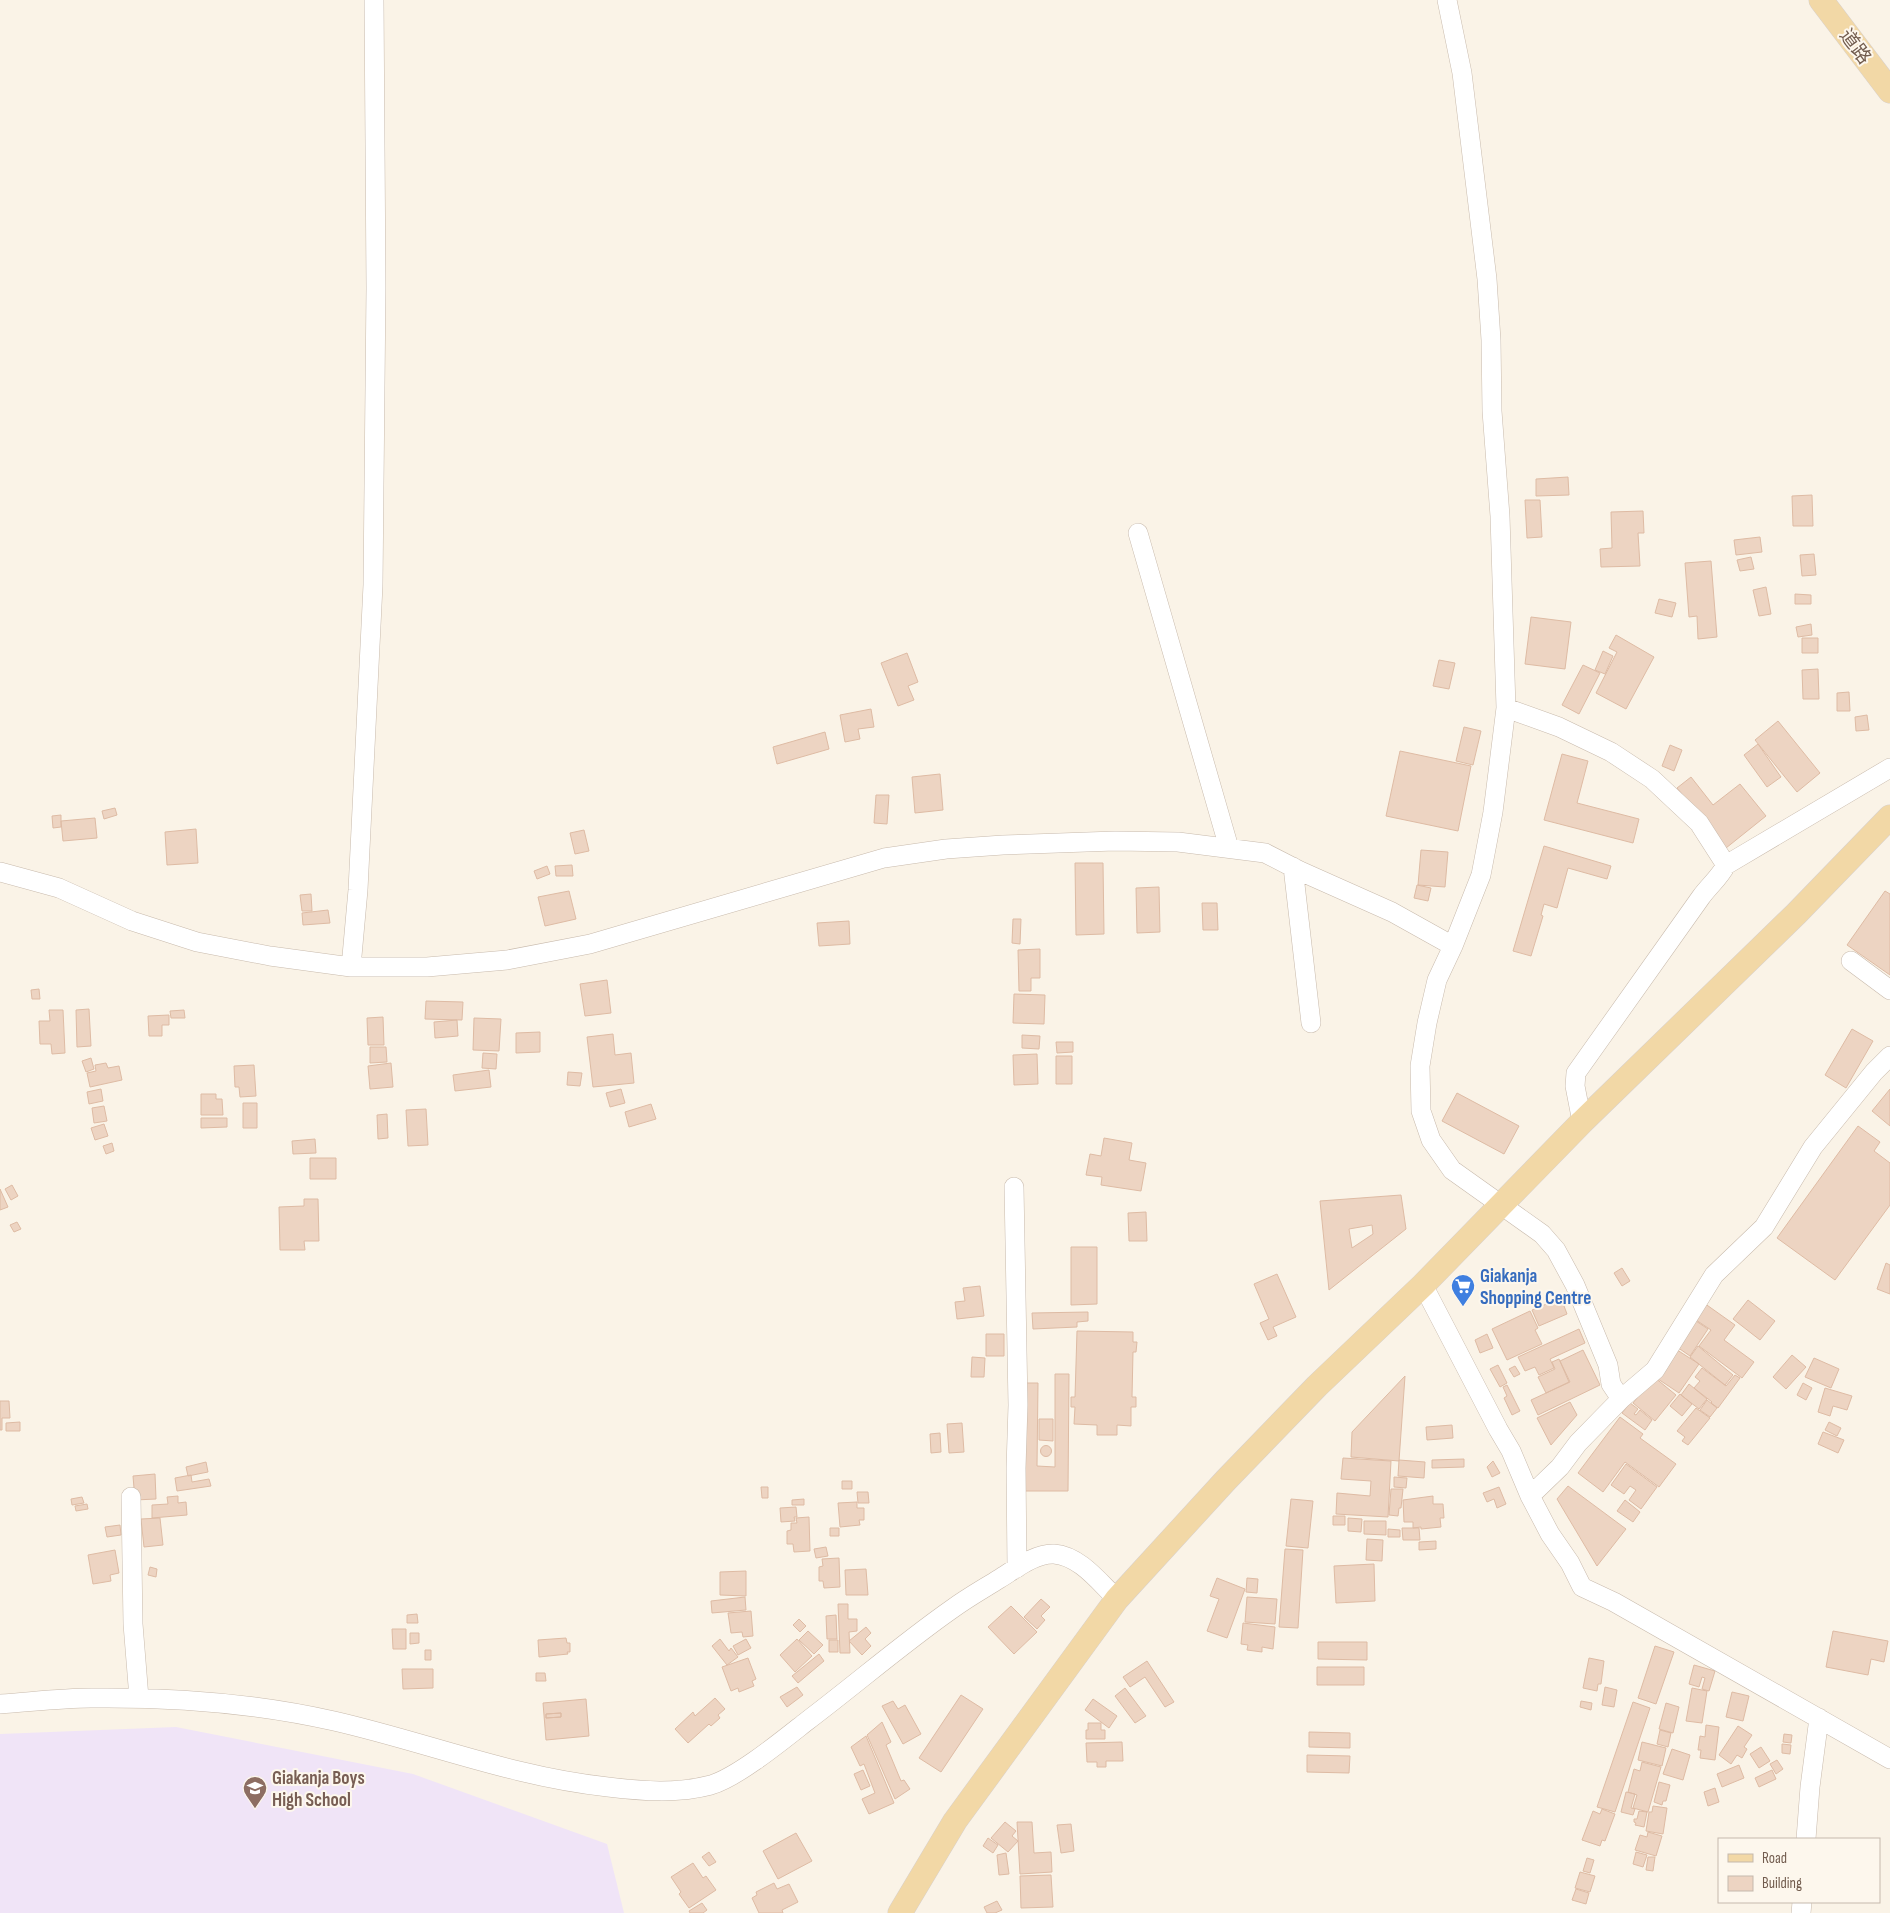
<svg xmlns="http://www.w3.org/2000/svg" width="1890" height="1913" font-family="'Sofia Sans Condensed','Noto Sans SC',sans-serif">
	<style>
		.education { fill: #f0e4f7 }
		.building { fill: #edd4c2; stroke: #debba4; fill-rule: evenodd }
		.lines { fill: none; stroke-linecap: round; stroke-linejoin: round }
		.minor-casing { stroke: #c8baac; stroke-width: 20 }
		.major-casing { stroke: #d8d1cd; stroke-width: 25 }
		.minor { stroke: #fff; stroke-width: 19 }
		.major { stroke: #f2d8a6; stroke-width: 24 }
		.labels { text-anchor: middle; stroke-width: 4; stroke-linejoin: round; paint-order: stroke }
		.street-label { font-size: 19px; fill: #725c4e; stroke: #fdf7ed }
		.shop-label { font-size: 19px; font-weight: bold; fill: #366cbe; stroke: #fdf7ed; text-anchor: start }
		.education-label { font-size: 19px; font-weight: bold; fill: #785e54; stroke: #fdf7ed; text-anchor: start }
	</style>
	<rect width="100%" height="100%" fill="#faf3e7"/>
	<!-- education -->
	<path class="education" d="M176,1727L413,1774L607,1844L624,1913H0V1734Z"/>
	<!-- building -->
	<path class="building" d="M1568,477L1569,495L1536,496V479Z
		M1812,495L1813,526H1793L1792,496Z
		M1525,500H1540L1542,537L1527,538Z
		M1643,511L1644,533H1638L1640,566L1601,567L1600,549L1612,548L1611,512Z
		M1760,537L1762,552L1736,555L1734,540Z
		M1814,554L1816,575L1802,576L1800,555Z
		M1751,557L1754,569L1740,571L1737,560Z
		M1711,561L1717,637L1698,639L1697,616L1689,617L1685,563Z
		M1766,587L1771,614L1759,616L1753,590Z
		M1795,594L1811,595V604H1795Z
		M1659,599L1676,603L1672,617L1655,613Z
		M1531,617L1571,622L1565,669L1525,664Z
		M1811,624L1812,635L1798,637L1796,627Z
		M1616,635L1654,657L1626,709L1596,693L1617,652L1609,648Z
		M1802,638H1818V653H1802Z
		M1603,651L1613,656L1605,674L1595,670Z
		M907,653L918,682L908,686L914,700L898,706L881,663Z
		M1439,660L1455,663L1449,689L1433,686Z
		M1583,665L1600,673L1579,714L1562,705Z
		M1818,669L1819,699H1803L1802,670Z
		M1849,692L1850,711H1837V693Z
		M871,709L874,727L858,729L860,739L845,742L840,715Z
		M1867,715L1869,730L1856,731L1855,717Z
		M1778,721L1820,773L1797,792L1755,740Z
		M1464,727L1481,731L1473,765L1456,761Z
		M825,732L829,749L777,764L773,747Z
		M1758,744L1781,777L1767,787L1744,755Z
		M1670,745L1682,750L1674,771L1662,766Z
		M1400,751L1471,766L1458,831L1386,816Z
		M1562,754L1588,761L1577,803L1639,819L1633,843L1544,820Z
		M940,774L943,810L915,813L912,777Z
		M1691,777L1713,805L1740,784L1766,816L1726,848L1677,788Z
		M876,795H889L887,824L874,823Z
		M115,808L117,815L104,819L102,811Z
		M61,815V827L53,828L52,816Z
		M95,818L97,838L63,841L61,821Z
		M196,829L198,863L167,865L165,832Z
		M584,830L589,851L575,854L570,833Z
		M1544,846L1611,866L1607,879L1568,868L1557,908L1544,904L1541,915L1543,916L1531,956L1513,951Z
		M1421,850L1448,852L1445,887L1418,885Z
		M1075,863H1103L1104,934L1076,935Z
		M572,865L573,876H556L555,866Z
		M547,866L550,874L537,879L534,871Z
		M1417,885L1431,888L1428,901L1414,898Z
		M1159,887L1160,932L1137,933L1136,888Z
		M569,891L576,919L545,926L538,897Z
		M1885,891L1890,894V975L1847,945Z
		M311,894L312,911H302L300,895Z
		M1202,903H1217L1218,930H1203Z
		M328,910L330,923L303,925L302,913Z
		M1013,919H1021L1020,944L1012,943Z
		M849,921L850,944L819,946L817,923Z
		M1040,949V978H1031V991H1019L1018,950Z
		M607,980L611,1013L585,1016L580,984Z
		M39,989L40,999H32L31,990Z
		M1014,994L1045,995L1044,1024L1013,1023Z
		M426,1001L463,1002L462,1020L425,1019Z
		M89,1009L91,1046L77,1047L76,1010Z
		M49,1010H63L65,1053L52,1054L51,1044H40L39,1021H50Z
		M184,1010L185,1018H171L170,1011Z
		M169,1015V1025H162V1036H149L148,1016Z
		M383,1017L384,1045H368L367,1018Z
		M474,1018L501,1019L499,1051L473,1050Z
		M457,1020L458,1036L435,1038L434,1022Z
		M1852,1029L1873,1041L1846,1088L1825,1075Z
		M540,1032V1052L516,1053V1033Z
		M613,1034L615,1055L631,1053L634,1083L593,1087L587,1037Z
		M1022,1035L1040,1036L1039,1049L1022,1048Z
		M1056,1042H1073V1052L1057,1053Z
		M370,1047H386L387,1062L370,1063Z
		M483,1053L497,1054L496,1069L482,1068Z
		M1037,1054L1038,1084L1014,1085L1013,1055Z
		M1056,1056H1072V1084H1056Z
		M91,1058L94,1069L86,1072L82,1061Z
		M106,1063L108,1068L119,1066L122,1080L90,1087L87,1073L96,1071L95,1065Z
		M391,1063L393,1087L370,1089L368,1066Z
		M254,1065L256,1096L240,1097L239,1087H235L234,1066Z
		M489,1070L491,1087L455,1091L453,1075Z
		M568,1072L582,1073L580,1086L567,1085Z
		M101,1089L103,1101L89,1104L87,1092Z
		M621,1089L625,1103L610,1107L606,1093Z
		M1890,1089V1126L1872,1111Z
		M1457,1093L1519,1126L1504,1154L1442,1121Z
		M201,1094H216V1099H222L223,1115H201Z
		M243,1103H257V1128H243Z
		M651,1104L656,1119L629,1127L625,1112Z
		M104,1106L107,1121L94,1123L92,1108Z
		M426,1109L428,1145L408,1146L406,1110Z
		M387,1114L388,1138L378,1139L377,1115Z
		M201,1118H227V1127L201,1128Z
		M104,1124L108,1136L95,1140L91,1128Z
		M1858,1126L1880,1142L1874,1151L1890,1163V1205L1835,1280L1777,1238Z
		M1104,1138L1132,1143L1129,1160L1146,1163L1141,1191L1101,1185L1102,1177L1086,1175L1090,1154L1101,1156Z
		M315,1139L316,1153L293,1154L292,1141Z
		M112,1143L114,1151L106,1154L103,1146Z
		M310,1158H336V1179H310Z
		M12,1185L18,1196L11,1200L5,1189Z
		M0,1189L8,1207L0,1210Z
		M1401,1195L1406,1229L1329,1290L1320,1201ZM1372,1225L1373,1234L1352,1248L1349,1229Z
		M304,1199H318L319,1241H304L305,1250H280L279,1207L304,1206Z
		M1146,1212L1147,1241H1129L1128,1213Z
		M17,1222L21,1229L14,1232L10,1225Z
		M1071,1247H1097V1304L1071,1305Z
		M1886,1263L1890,1265V1294L1877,1289Z
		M1622,1268L1630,1281L1622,1286L1614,1273Z
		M1277,1274L1296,1317L1273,1327L1277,1336L1268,1340L1260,1323L1269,1319L1254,1284Z
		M980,1286L984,1316L957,1319L955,1302L965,1301L963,1288Z
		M1561,1298L1567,1314L1539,1326L1532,1310Z
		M1748,1300L1775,1321L1760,1340L1733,1319Z
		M1704,1303L1735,1325L1724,1340L1754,1362L1742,1378L1699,1346L1711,1330L1693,1318Z
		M1530,1311L1538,1328L1535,1330L1542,1344L1507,1360L1492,1329Z
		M1088,1312V1321L1077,1322V1327L1033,1329L1032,1313Z
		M1696,1321L1708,1329L1690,1356L1677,1347Z
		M1579,1329L1585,1343L1550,1359L1554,1368L1539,1375L1535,1367L1525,1371L1518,1357Z
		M1077,1331L1133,1332V1342H1137L1136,1352H1133L1132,1397H1136V1407H1131V1426L1117,1425V1435H1097V1425L1074,1424L1075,1407H1071V1397H1075Z
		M986,1334H1004V1356H986Z
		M1487,1334L1493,1348L1480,1353L1475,1340Z
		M1698,1346L1733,1375L1725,1385L1690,1357Z
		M1674,1348L1699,1364L1679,1393L1655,1377Z
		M1583,1350L1600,1385L1538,1415L1531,1400L1570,1382L1560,1361Z
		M1792,1355L1806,1367L1786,1389L1773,1377Z
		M972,1357L985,1358L984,1377H971Z
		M1814,1358L1839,1369L1831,1388L1805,1377Z
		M1559,1359L1569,1382L1546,1393L1538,1377L1555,1369L1552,1362Z
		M1498,1365L1507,1383L1500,1387L1490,1369Z
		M1515,1366L1520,1374L1514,1377L1509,1369Z
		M1702,1368L1726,1386L1735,1375L1740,1378L1718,1408L1711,1403L1712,1402L1694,1388L1700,1381L1695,1377Z
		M1055,1374H1069L1068,1491H1023L1024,1383H1038L1037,1466L1055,1467Z
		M1405,1376L1399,1461L1351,1457L1352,1432Z
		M1654,1377L1676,1395L1655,1421L1633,1403Z
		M1803,1383L1812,1388L1806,1400L1797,1395Z
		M1689,1384L1707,1399L1699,1409L1681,1395Z
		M1507,1385L1520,1411L1512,1415L1504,1398L1507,1396L1503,1387Z
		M1825,1388L1852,1396L1847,1410L1833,1406L1830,1416L1818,1412Z
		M1680,1394L1692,1404L1682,1416L1670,1406Z
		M1707,1400L1717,1408L1710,1417L1700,1410Z
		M0,1401H9L10,1418H2V1430H0Z
		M1570,1402L1577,1415L1551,1445L1537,1418Z
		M1630,1403L1638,1409L1634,1414L1636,1415L1640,1410L1652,1420L1645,1430L1622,1413Z
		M1696,1408L1710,1418L1688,1445L1682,1441L1685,1437L1677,1431Z
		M1620,1417L1643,1434L1640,1438L1676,1464L1659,1487L1625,1462L1603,1492L1578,1473Z
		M1039,1419H1053V1441L1039,1440Z
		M20,1422V1431H6V1423Z
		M1829,1422L1841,1428L1837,1436L1825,1430Z
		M962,1423L964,1452L949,1453L947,1424Z
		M1452,1425L1453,1438L1427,1440L1426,1427Z
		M1823,1432L1844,1440L1838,1453L1818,1444Z
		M940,1433L941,1452L931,1453L930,1434Z
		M1040.5 1451a5.5 5.5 0 1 1 11 0a5.5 5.5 0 1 1-11 0Z
		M1343,1458L1391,1461L1388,1517L1336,1514L1337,1493L1370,1496L1371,1481L1341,1479Z
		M1464,1459V1467L1432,1468V1460Z
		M1399,1460L1425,1462L1424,1478L1398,1476Z
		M1493,1461L1500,1473L1492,1477L1487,1467Z
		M206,1462L208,1472L188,1476L186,1467Z
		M1626,1464L1657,1487L1641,1509L1629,1500L1636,1490L1630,1486L1624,1494L1611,1485Z
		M155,1474L156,1499L135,1500L133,1476Z
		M191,1475L192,1482L209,1479L211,1486L177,1491L175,1478Z
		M1394,1477L1407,1478L1406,1488L1394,1487Z
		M842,1481H852V1489H842Z
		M1568,1486L1626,1529L1597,1566L1557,1499Z
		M761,1487H768V1498H762Z
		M1499,1487L1506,1504L1497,1508L1494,1499L1487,1502L1483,1493Z
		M1391,1489H1403L1401,1508H1399L1398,1516L1389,1515Z
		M857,1492H868L869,1503H858Z
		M178,1496V1503L186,1502L187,1515L152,1518V1505L168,1504L167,1497Z
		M1433,1496V1504H1443L1444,1518H1440L1441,1527L1421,1529V1527L1413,1528V1522H1404L1403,1500Z
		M82,1497L84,1503L72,1505L71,1499Z
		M804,1499V1505H792V1500Z
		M1291,1499L1313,1501L1308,1548L1286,1546Z
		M1625,1500L1640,1512L1633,1522L1617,1511Z
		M857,1502V1508H864V1520H859L860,1525L840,1527L838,1503Z
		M87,1504L88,1509L76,1511L75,1506Z
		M796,1507L797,1517H794L795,1521L781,1522L780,1508Z
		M1333,1516H1345V1525H1333Z
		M809,1517L810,1551L794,1552L793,1544H787V1531L791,1530V1523H797L796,1518Z
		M160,1518L163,1545L144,1547L141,1519Z
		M1348,1518L1362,1519L1361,1532L1348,1531Z
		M1364,1521H1386V1535L1364,1534Z
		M120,1525L121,1535L107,1537L105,1527Z
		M830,1528H839V1536H830Z
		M1402,1528H1419L1420,1540H1403Z
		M1388,1529L1400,1530V1537H1388Z
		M1367,1539L1383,1540L1382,1561L1366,1560Z
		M1436,1541V1549L1419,1550V1542Z
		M826,1547L828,1556L816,1558L814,1549Z
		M1285,1549L1303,1550L1298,1628L1279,1627Z
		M115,1550L119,1573L110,1575L111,1581L93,1584L88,1555Z
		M839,1558L840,1587L824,1588L823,1581H819V1567L823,1566L822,1559Z
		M1374,1564L1375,1601L1336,1603L1334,1566Z
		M150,1567L157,1569L156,1577L148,1575Z
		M866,1569L868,1595H846L845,1570Z
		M746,1571V1596L720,1595V1572Z
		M1217,1578L1245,1589L1227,1638L1207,1631L1219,1599L1210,1596Z
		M1247,1578L1258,1579L1257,1593L1246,1592Z
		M745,1597L746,1610L712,1613L711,1601Z
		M1247,1597L1277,1599L1275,1624L1245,1622Z
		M1041,1599L1050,1607L1041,1616L1045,1620L1037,1629L1024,1617Z
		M838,1604H848V1619H857V1631L849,1632L850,1653H840Z
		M1011,1606L1037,1632L1014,1654L988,1627Z
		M751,1611L753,1636L743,1637L742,1632L731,1633L728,1613Z
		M417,1614L418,1623H407V1615Z
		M836,1615L837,1639H827L826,1616Z
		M799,1619L806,1626L800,1632L793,1625Z
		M1243,1623L1275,1627L1273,1649L1262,1647V1652L1247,1650L1248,1645L1241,1644Z
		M866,1627L871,1633L865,1639L871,1646L862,1655L849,1641Z
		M392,1629H406V1649H393Z
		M808,1631L823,1645L814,1654L799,1640Z
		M1833,1631L1888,1641L1884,1662L1871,1659L1868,1675L1826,1667Z
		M410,1633H419V1643L410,1644Z
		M566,1638L567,1643H570V1652H567L568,1654L539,1657L538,1640Z
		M720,1639L729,1651L731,1648L738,1657L727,1665L712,1646Z
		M746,1639L751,1648L738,1655L733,1646Z
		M797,1639L812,1656L795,1672L780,1655Z
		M829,1640H838V1652H829Z
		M1318,1642H1367V1660L1318,1659Z
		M1655,1646L1674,1652L1656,1704L1638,1698Z
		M425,1650H431V1660H425Z
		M819,1654L824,1661L798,1683L792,1676Z
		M748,1658L756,1679L752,1681L754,1686L739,1692L738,1688L731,1691L722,1667Z
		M1589,1658L1604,1661L1601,1684H1598L1597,1691L1583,1688Z
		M1147,1661L1174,1702L1165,1707L1145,1677L1130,1687L1123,1677Z
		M1694,1665L1715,1671L1709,1691L1702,1689L1705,1678L1702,1677L1699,1687L1689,1684Z
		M1317,1667H1364V1685H1317Z
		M402,1669H433V1688L403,1689Z
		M536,1673H545L546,1681H536Z
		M797,1687L803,1695L787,1707L780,1697Z
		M1605,1687L1617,1690L1614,1707L1602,1705Z
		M1125,1688L1146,1716L1135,1723L1115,1696Z
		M1692,1688L1707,1691L1702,1723L1686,1721Z
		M1732,1692L1749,1696L1743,1721L1726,1717Z
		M961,1695L983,1709L941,1772L919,1758Z
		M715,1698L725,1709L718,1715L720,1718L711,1726L709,1724L688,1743L675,1729L693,1712L695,1716Z
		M586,1699L589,1736L546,1740L543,1703ZM561,1713V1717L546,1718V1714Z
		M1093,1699L1117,1716L1109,1728L1085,1710Z
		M893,1701L898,1709L905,1705L921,1734L903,1744L882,1706Z
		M1581,1701L1592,1703L1591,1710L1580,1707Z
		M1633,1702L1650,1708L1615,1812L1597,1807Z
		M1666,1703L1679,1707L1673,1733L1659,1729Z
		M561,1713V1717L546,1718V1714Z
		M882,1722L891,1742L886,1745L901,1781L904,1780L910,1789L895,1799L867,1735Z
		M1088,1723H1101V1730H1105V1739H1086V1730H1088Z
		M1706,1725L1719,1727L1715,1760L1700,1758L1701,1750H1698L1700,1736L1705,1737Z
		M1738,1726L1752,1735L1744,1747L1747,1749L1742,1758L1737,1755L1731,1764L1719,1755Z
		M1660,1730L1671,1733L1668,1747L1657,1744Z
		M1309,1732L1350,1733V1748L1309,1747Z
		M1784,1734L1792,1735L1791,1743L1783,1742Z
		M866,1736L894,1803L869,1814L862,1799L875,1793L864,1764L860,1766L851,1747Z
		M1122,1742L1123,1761H1106V1767H1097V1762H1087L1086,1743Z
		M1642,1742L1666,1748L1662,1766L1638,1760Z
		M1782,1744L1791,1745L1790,1754L1782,1753Z
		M1761,1747L1770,1761L1759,1768L1750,1754Z
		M1672,1749L1690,1755L1683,1780L1663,1774Z
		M1307,1755L1350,1756L1349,1773L1307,1772Z
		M1777,1760L1783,1769L1776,1774L1770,1764Z
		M1642,1762L1661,1767L1648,1812L1633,1808L1637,1795L1628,1792L1634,1769L1640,1771Z
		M1739,1765L1744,1778L1722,1787L1717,1774Z
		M863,1770L870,1786L861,1790L854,1774Z
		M1772,1770L1776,1779L1759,1787L1755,1778Z
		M1659,1782L1670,1785L1666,1801H1663L1662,1805L1654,1802Z
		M1715,1788L1719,1802L1708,1806L1704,1792Z
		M1626,1792L1635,1794L1631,1808L1635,1809L1633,1815L1621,1812Z
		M1653,1806L1667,1808L1663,1834L1646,1831L1649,1812H1652Z
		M1602,1809L1615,1814L1605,1841L1602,1840L1600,1846L1582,1840L1593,1811L1600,1814Z
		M1639,1811L1647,1812L1644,1827L1635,1825L1636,1823L1634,1822V1819H1637Z
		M1005,1822L1016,1831L1012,1836L1018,1841L1008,1852L991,1838Z
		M1017,1822H1032L1034,1853L1051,1852L1052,1872L1020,1874Z
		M1071,1824L1074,1851L1061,1853L1057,1825Z
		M1648,1832L1662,1836L1656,1856L1635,1850L1640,1835L1647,1837Z
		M796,1833L812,1861L778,1879L763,1851Z
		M988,1838L998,1845L993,1853L983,1846Z
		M709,1852L716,1862L709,1866L702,1857Z
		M1636,1852L1647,1855L1643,1867L1633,1864Z
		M1006,1853L1009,1874L999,1875L997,1855Z
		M1648,1857H1655L1653,1871L1646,1870Z
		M1587,1858L1594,1860L1590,1873L1583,1871Z
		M693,1863L703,1878L706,1876L716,1890L689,1908L679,1894L681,1892L671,1877Z
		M1580,1872L1595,1876L1590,1892L1575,1888Z
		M1051,1875L1053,1907L1021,1908L1020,1876Z
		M774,1883L777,1889L789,1884L798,1902L782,1910L783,1913H759L752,1898L757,1895L756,1892Z
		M1576,1889L1589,1893L1586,1904L1572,1900Z
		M997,1901L1002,1910L995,1913H987L984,1907Z
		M702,1903L707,1910L703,1913H690L689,1911Z"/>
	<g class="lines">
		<!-- minor casing -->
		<g class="minor-casing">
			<path id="minor" d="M1447,0L1462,73L1487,279L1491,340L1492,411L1500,516L1506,708L1493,812L1481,875L1453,946L1437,980L1427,1023L1420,1066L1421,1111L1431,1140L1452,1170L1542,1234L1556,1250L1575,1285L1608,1365L1611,1384L1621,1399L1578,1443L1560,1467L1530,1496
				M1138,533L1229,848
				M1506,708L1559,727L1611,752L1652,779L1699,823L1726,865C1720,877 1709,886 1701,897L1576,1073L1575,1086L1582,1122
				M1726,865L1890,768
				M1293,867L1311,1023
				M0,872L59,888L132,921L197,942L270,956L351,967H427L507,960L590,944L884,858L946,849L1003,845L1115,841L1178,842L1265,853L1300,871L1392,912L1453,946
				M1851,961L1890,990
				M351,967L358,890L373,585L376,288L374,0
				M1014,1187L1018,1405L1016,1468L1017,1568
				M1423,1285L1498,1429L1511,1451L1530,1496L1550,1534L1570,1563L1582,1587L1614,1602L1890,1759
				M1621,1399L1655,1370L1714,1275L1764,1227L1813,1147L1874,1072L1890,1056
				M131,1497L133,1624L139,1698
				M0,1704C30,1702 61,1698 91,1698C172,1697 255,1703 334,1721C426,1742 513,1777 608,1787C642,1791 677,1794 711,1785C738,1777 784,1739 807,1721C856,1684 902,1644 952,1609C967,1598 983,1589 999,1579C1014,1570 1035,1553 1054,1554C1080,1556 1099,1582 1117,1599
				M1806,1839L1810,1787L1819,1718
				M1801,1913L1802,1902"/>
		</g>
		<!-- major casing -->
		<g class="major-casing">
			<path id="major" d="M1821,0L1890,91
				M900,1913L955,1821L1117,1599L1226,1480L1317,1386L1423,1285L1582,1122L1796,914L1890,817"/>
		</g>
		<!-- minor -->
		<use href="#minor" class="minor"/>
		<!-- major -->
		<use href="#major" class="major"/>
	</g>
	<!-- icons -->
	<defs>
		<g id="supermarket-pin" transform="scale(1.25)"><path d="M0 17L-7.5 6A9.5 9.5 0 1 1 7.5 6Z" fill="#3f7fe0" stroke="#fdf7ed"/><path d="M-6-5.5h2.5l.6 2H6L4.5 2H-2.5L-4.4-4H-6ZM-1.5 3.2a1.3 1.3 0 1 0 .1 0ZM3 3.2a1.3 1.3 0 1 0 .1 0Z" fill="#fff"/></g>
		<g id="school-pin" transform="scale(1.25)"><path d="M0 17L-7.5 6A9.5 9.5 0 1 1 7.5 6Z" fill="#8d6e63" stroke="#fdf7ed"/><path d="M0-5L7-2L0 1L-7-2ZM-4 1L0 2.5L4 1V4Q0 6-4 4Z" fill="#fff"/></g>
	</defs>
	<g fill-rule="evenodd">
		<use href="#supermarket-pin" x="1463" y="1286"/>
		<use href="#school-pin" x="255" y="1788"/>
	</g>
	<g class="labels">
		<!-- street labels -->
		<g class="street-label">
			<text transform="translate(1856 46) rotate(53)" y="7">道路</text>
		</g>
		<!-- shop labels -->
		<g class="shop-label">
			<text x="1480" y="1282">Giakanja<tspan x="1480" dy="22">Shopping Centre</tspan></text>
		</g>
		<!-- education labels -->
		<g class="education-label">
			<text x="272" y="1784">Giakanja Boys<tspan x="272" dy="22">High School</tspan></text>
		</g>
	</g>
	<!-- legend -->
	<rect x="1718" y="1838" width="162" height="65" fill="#fdf7ed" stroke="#c5b9ad"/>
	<rect x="1728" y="1854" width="25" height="8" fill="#f2d8a6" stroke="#c5b9ad"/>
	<text x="1762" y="1863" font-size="15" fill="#725c4e">Road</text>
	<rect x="1728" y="1876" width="25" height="15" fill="#edd4c2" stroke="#c5b9ad"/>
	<text x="1762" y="1888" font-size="15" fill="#725c4e">Building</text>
</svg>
